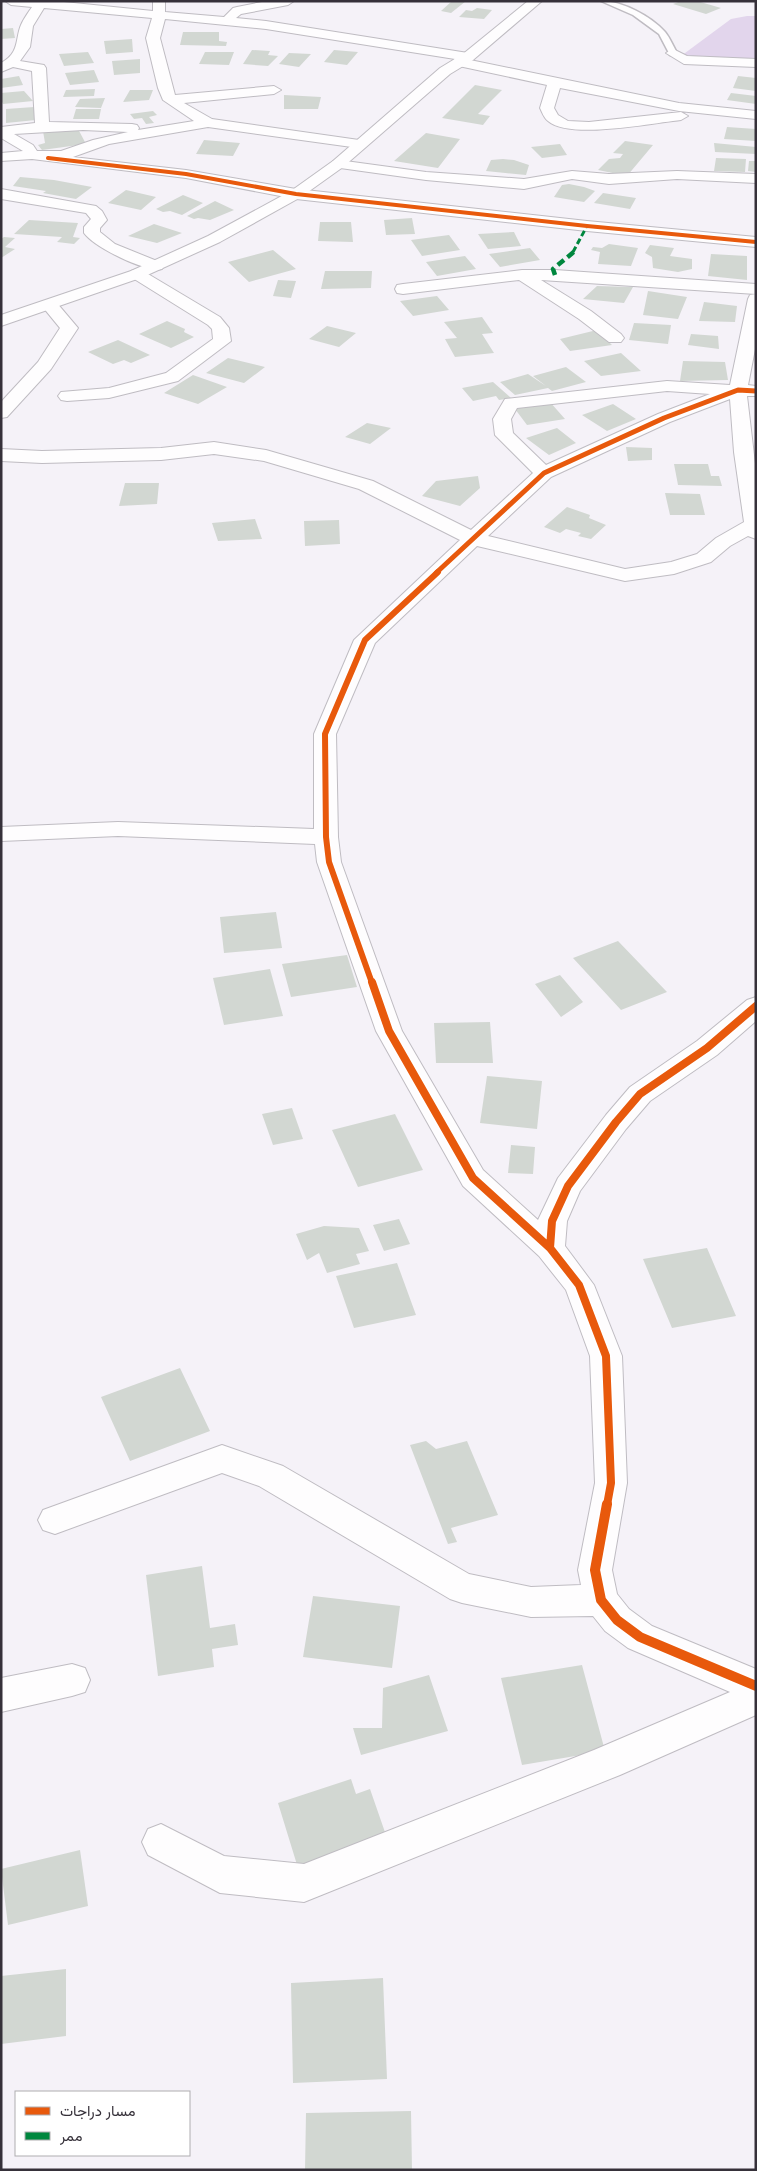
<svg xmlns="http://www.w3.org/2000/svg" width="757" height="2171" font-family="'Fira Sans',Vazirmatn,sans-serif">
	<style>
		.green { fill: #e2d5ec }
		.building { fill: #d2d7d2 }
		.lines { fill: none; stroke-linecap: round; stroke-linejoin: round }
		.service-casing { stroke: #bfbcc2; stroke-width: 3 }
		.minor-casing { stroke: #bfbcc2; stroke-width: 2 }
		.primary-casing { stroke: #bfbcc2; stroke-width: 2 }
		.service { fill: #fefdfe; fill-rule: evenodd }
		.minor { fill: #fefdfe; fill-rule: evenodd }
		.primary { fill: #fefdfe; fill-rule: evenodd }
		.quiet-far1 { stroke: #00873e; stroke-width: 3; stroke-dasharray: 6 3; stroke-linecap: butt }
		.quiet { stroke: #00873e; stroke-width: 4.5; stroke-dasharray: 8 4.5; stroke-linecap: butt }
		.cycleway-far4-casing { stroke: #fff; stroke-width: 5.5 }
		.cycleway-far3-casing { stroke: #fff; stroke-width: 7 }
		.cycleway-far2-casing { stroke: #fff; stroke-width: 9 }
		.cycleway-far1-casing { stroke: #fff; stroke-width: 11 }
		.cycleway-casing { stroke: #fff; stroke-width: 13 }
		.cycleway-far4 { stroke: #e8590c; stroke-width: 4 }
		.cycleway-far3 { stroke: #e8590c; stroke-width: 5 }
		.cycleway-far2 { stroke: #e8590c; stroke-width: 6 }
		.cycleway-far1 { stroke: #e8590c; stroke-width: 8 }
		.cycleway { stroke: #e8590c; stroke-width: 10 }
	</style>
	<rect width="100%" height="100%" fill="#f5f2f8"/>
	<!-- green -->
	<path class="green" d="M747,16H756V61L681,56L731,19Z"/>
	<!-- building -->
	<path class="building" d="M452,1H466L451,13L441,11Z
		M681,1H697L721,8L706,14L673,4Z
		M477,8L492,10L484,19L459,17L466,10L472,11Z
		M13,28L15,38L1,39V29Z
		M183,32H219V41L227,42L226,46L180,45Z
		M132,39L133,52L106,54L104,41Z
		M252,50L270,51L268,55L278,56L268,66L243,64Z
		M334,50L358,52L347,65L324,62Z
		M88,52L94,63L64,66L59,54Z
		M205,52H234L229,65L199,64Z
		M289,53L311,54L299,67L279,64Z
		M140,59V73L114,75L112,61Z
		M94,70L99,82L70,85L65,73Z
		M19,76L23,85L1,88V79Z
		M738,76L756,78V91L733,88Z
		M475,85L502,90L478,114L490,116L483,125L442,118Z
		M95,89L94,96L63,97L66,90Z
		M130,90H153L149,100L123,102Z
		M24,91L33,101L3,104L1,100V93Z
		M731,93L756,96V104L727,100Z
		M284,95L321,97L318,109H284Z
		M105,98L101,108L75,107L80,99Z
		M34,107L36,120L6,123V109Z
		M76,109H101L99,119H73Z
		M153,111L157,115L149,117L154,123L146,124L142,118L134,119L130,114Z
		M77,127L86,144L42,150L38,145L45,143L43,131Z
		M727,127L756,129V141L724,139Z
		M426,133L460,139L438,168L394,161Z
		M204,140L240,143L233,156L196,154Z
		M625,141L653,145L627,176L598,170L609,159L620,158L623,154L613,153Z
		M714,143L756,147V154L715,152Z
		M560,144L567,155L542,158L531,147Z
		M716,158L746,159L745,172L714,171Z
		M503,159L514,160L529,165L526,175L486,171L491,160Z
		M749,161H756V172L748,171Z
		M20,177L54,180L92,187L76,199L43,193L46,191L13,186Z
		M569,184L584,187L595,191L584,202L554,197L562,185Z
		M126,190L156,197L141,210L108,203Z
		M603,193L636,198L630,209L594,203Z
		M183,195L203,203L182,215L170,211L163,212L156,209Z
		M215,201L234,210L210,220L198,218L194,219L187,216Z
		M412,218L415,234L386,235L384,220Z
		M29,220L78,223L73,237L80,238L74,244L57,242L62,237L14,234Z
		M320,222H351L353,242L318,241Z
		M154,224L182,233L157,243L128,236Z
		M514,232L521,246L488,249L478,234Z
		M449,235L460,250L422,256L411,240Z
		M4,237L15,238L5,247L15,249L1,258V239Z
		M609,244L638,248L631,266L598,264L600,252L591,250L593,247L602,248Z
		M650,245L674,248L670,256L692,259V269L678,272L653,268L652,257L645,253Z
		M530,248L540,260L500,267L489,254Z
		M273,250L296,269L249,282L228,262Z
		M711,254L747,256V280L708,276Z
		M465,256L476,269L437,276L426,262Z
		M325,271H372L371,288L321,289Z
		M278,280L296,281L291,298L273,296Z
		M597,286L633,287L624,303L583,299Z
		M648,291L687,297L678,319L643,315Z
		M437,296L449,310L413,316L400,301Z
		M704,302L737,306L735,322L699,321Z
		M482,317L493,333L482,334L494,353L455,357L445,339L457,338L444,322Z
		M167,321L185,329L184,332L194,337L171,348L139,334Z
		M634,323L671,325L668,344L629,340Z
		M327,326L356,333L339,347L309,339Z
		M597,330L612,345L570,351L560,339Z
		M691,334L718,336L719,349L688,345Z
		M118,340L150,355L131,363L124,360L113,364L88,352Z
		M621,353L641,371L601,376L584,361Z
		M228,358L265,367L244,383L206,373Z
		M683,361L725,362L728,380L680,381Z
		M566,367L586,382L552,391L548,388L515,395L500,382L528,374L546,386L533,376Z
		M193,375L227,387L198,404L164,393Z
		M493,382L511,398L499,400L496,396L473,401L462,388Z
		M550,402L565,419L527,425L515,409Z
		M613,404L636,419L607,431L582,415Z
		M367,423L391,428L370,444L345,437Z
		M557,428L576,443L549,455L526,438Z
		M626,447L652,448V460L628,461Z
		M674,464H708L711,476H719L722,486L678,485Z
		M478,476L480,488L460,506L422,496L436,481Z
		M125,483H159L157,504L119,506Z
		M665,493L700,494L705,515H670Z
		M567,507L590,515L589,518L606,525L591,539L578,536L581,533L566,529L560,533L544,527Z
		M255,519L262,539L218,541L212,523Z
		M339,520L340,544L305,546L304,521Z
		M276,912L282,948L224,953L220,917Z
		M618,941L667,992L621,1010L573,958Z
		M347,955L357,987L291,997L282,964Z
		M270,969L283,1016L224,1025L213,978Z
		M560,975L583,1002L561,1017L535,984Z
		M490,1022L493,1063H436L434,1023Z
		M487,1076L542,1081L537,1129L480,1123Z
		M292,1108L303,1139L273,1145L262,1114Z
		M395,1114L423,1170L358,1187L332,1130Z
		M511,1145L535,1147L533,1174L508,1173Z
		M399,1219L410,1244L384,1251L373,1225Z
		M324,1226L359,1228L369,1251L356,1254L360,1264L327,1273L319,1253L307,1260L296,1234Z
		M707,1248L736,1316L672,1328L643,1259Z
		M397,1263L416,1315L354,1328L336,1276Z
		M180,1368L210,1431L130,1461L101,1397Z
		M426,1441L436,1449L467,1441L498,1515L451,1528L457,1542L448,1544L410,1445Z
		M202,1566L210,1628L235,1624L238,1645L212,1649L214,1667L158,1676L146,1575Z
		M313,1596L400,1606L392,1668L303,1657Z
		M582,1665L605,1751L522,1765L501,1678Z
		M429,1675L448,1731L361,1755L353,1728H382L383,1688Z
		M351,1779L356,1794L370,1789L387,1838L298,1868L278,1803Z
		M80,1850L88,1906L8,1925L1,1869Z
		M66,1969V2036L1,2044V1976Z
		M383,1978L387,2079L293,2083L291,1983Z
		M411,2111L412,2170H305L306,2113Z"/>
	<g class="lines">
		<!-- service casing -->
		<g class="service-casing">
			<path id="service" d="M601,1C622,1 651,16 665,32C670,38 673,46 677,53L676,55H670L659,34L633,15Z"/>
		</g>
		<!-- minor casing -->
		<g class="minor-casing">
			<path id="minor" d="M5,1H54L153,11V1H165V12L224,17L233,8L237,7L267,1H294L288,5L241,14L236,18L266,21L468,53L475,57L470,60L679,103L756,111V119L679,111L560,88L554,108L558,115L568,121L589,122L681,112L688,116L681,120C652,123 570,140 548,121C544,118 542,112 540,108L547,85L454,65L452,62L455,59L266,29L165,19L160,38L175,95L274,86L281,90L274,94L184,103L212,119L359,140L364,141L366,144L364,147L359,148L208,127L109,144L73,157L186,170L296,189L587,221L756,237V247L587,231L296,199L186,178L32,159L1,161V153L23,151L1,138V127L35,123L32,71L13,67L1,72V63C20,53 15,39 21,25C24,18 28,13 32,7L11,5ZM44,8L152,18L146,38L158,88L163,100L194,121L138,130L139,128L137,125L132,124L49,122L46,68L44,65L20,61L30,47L33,26ZM83,130L128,132L93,140L61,151H37L33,145L14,134Z
				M673,49L687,56L756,59V67L684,64L666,53Z
				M338,160L426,172L524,179L572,171L609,174L677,171L756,174V183L677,179L609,184L572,179L524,189L426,180L333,167L331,164L333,161Z
				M1,189L96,206L102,211L107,220L100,228V232L115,244L162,263L164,266L162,269C146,273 94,247 84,233V227L91,219L86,213L1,199Z
				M137,269L143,271L220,317L229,328L231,341L178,381L109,398L67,401L61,400L58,396L61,392L109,388L166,373L213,339L212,329L208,325L131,277L129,274L131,271Z
				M522,270H555L756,284V294L541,280L591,311L621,334L624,338L621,342H609L579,319L519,280L403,294L397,293L395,289L397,285L403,284Z
				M756,294V344L748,385L756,386V396H747L756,472V539L748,536L730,546L711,562L674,574L625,581L477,546L375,643L336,734L338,837L341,862L402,1031L483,1170L538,1220L558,1178L606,1115L630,1087L697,1041L747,1000L756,997V1021L717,1055L650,1101L626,1129L580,1191L567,1221L565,1246L594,1285L622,1356L627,1483L612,1570L617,1594L629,1609L652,1626L756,1669V1715L620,1775L304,1902L220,1893L148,1855L142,1842L148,1829L161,1824L224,1856L304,1864L594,1750L730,1692L628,1648L605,1631L593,1616L531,1617L462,1603L450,1599L259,1486L222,1473L55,1534L43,1530L38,1520L43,1510L222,1445L283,1466L469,1574L531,1587L581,1585L578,1570L595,1483L590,1356L566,1290L539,1256L463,1186L376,1031L317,862L315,844L118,836L1,841V827L118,822L314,829V734L354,640L460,540L359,489L264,461L214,454L161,460L42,463L1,461V449L42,451L161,448L214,442L266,450L373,481L471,530L533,473L495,435L493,419L505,399L667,381L730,385L748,299L750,295ZM667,391L710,394L658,414L546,465L513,433L511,419L517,408ZM730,399L734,452L744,522L716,538L697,554L671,562L625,569L488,536L551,477L670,422Z
				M50,301L56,302L78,328L51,369L7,417L1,418V402L38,362L60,328L42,306L44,302Z
				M72,1664L85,1668L90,1680L85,1692L72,1696L1,1712V1678Z"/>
		</g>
		<!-- primary casing -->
		<g class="primary-casing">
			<path id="primary" d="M528,1H542L473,60L450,74L343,167L301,197L220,242L143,277L1,326V315L131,271L208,236L291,191L333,161L440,68L463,54Z"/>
		</g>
		<!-- service -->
		<use href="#service" class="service"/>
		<!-- minor -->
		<use href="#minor" class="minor"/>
		<!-- primary -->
		<use href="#primary" class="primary"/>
		<!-- quiet-far1 -->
		<path class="quiet-far1" d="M573,252L587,226"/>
		<!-- quiet -->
		<path class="quiet" d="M555,275L553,269L575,251"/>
		<!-- cycleway-far4 casing -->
		<g class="cycleway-far4-casing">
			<path id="cycleway-far4" d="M48,158L186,174L296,194L587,226L756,242"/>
		</g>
		<!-- cycleway-far3 casing -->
		<g class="cycleway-far3-casing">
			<path id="cycleway-far3" d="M436,573L544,473L664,418L738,390L756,391"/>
		</g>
		<!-- cycleway-far2 casing -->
		<g class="cycleway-far2-casing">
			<path id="cycleway-far2" d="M372,983L329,862L326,837L325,734L365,640L438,572"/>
		</g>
		<!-- cycleway-far1 casing -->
		<g class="cycleway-far1-casing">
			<path id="cycleway-far1" d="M372,982L389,1031L473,1178L550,1248
				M607,1505L611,1483L606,1356L579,1285L550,1248L552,1221L568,1186L616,1122L640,1094L707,1048L756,1006"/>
		</g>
		<!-- cycleway casing -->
		<g class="cycleway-casing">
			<path id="cycleway" d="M607,1504L595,1570L601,1600L617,1620L640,1637L756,1686"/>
		</g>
		<!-- cycleway-far4 -->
		<use href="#cycleway-far4" class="cycleway-far4"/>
		<!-- cycleway-far3 -->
		<use href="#cycleway-far3" class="cycleway-far3"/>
		<!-- cycleway-far2 -->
		<use href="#cycleway-far2" class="cycleway-far2"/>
		<!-- cycleway-far1 -->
		<use href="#cycleway-far1" class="cycleway-far1"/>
		<!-- cycleway -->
		<use href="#cycleway" class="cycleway"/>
	</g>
	<!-- border -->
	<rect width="757" height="2171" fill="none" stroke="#36313a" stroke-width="5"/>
	<!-- legend -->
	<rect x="15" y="2091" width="175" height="65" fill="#ffffff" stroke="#afadb0"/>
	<rect x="25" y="2107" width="25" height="8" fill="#e8590c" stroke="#afadb0"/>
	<text x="60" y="2116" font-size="15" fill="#36313a">مسار دراجات</text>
	<rect x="25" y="2132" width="25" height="8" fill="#00873e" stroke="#afadb0"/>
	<text x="60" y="2141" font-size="15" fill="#36313a">ممر</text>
</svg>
